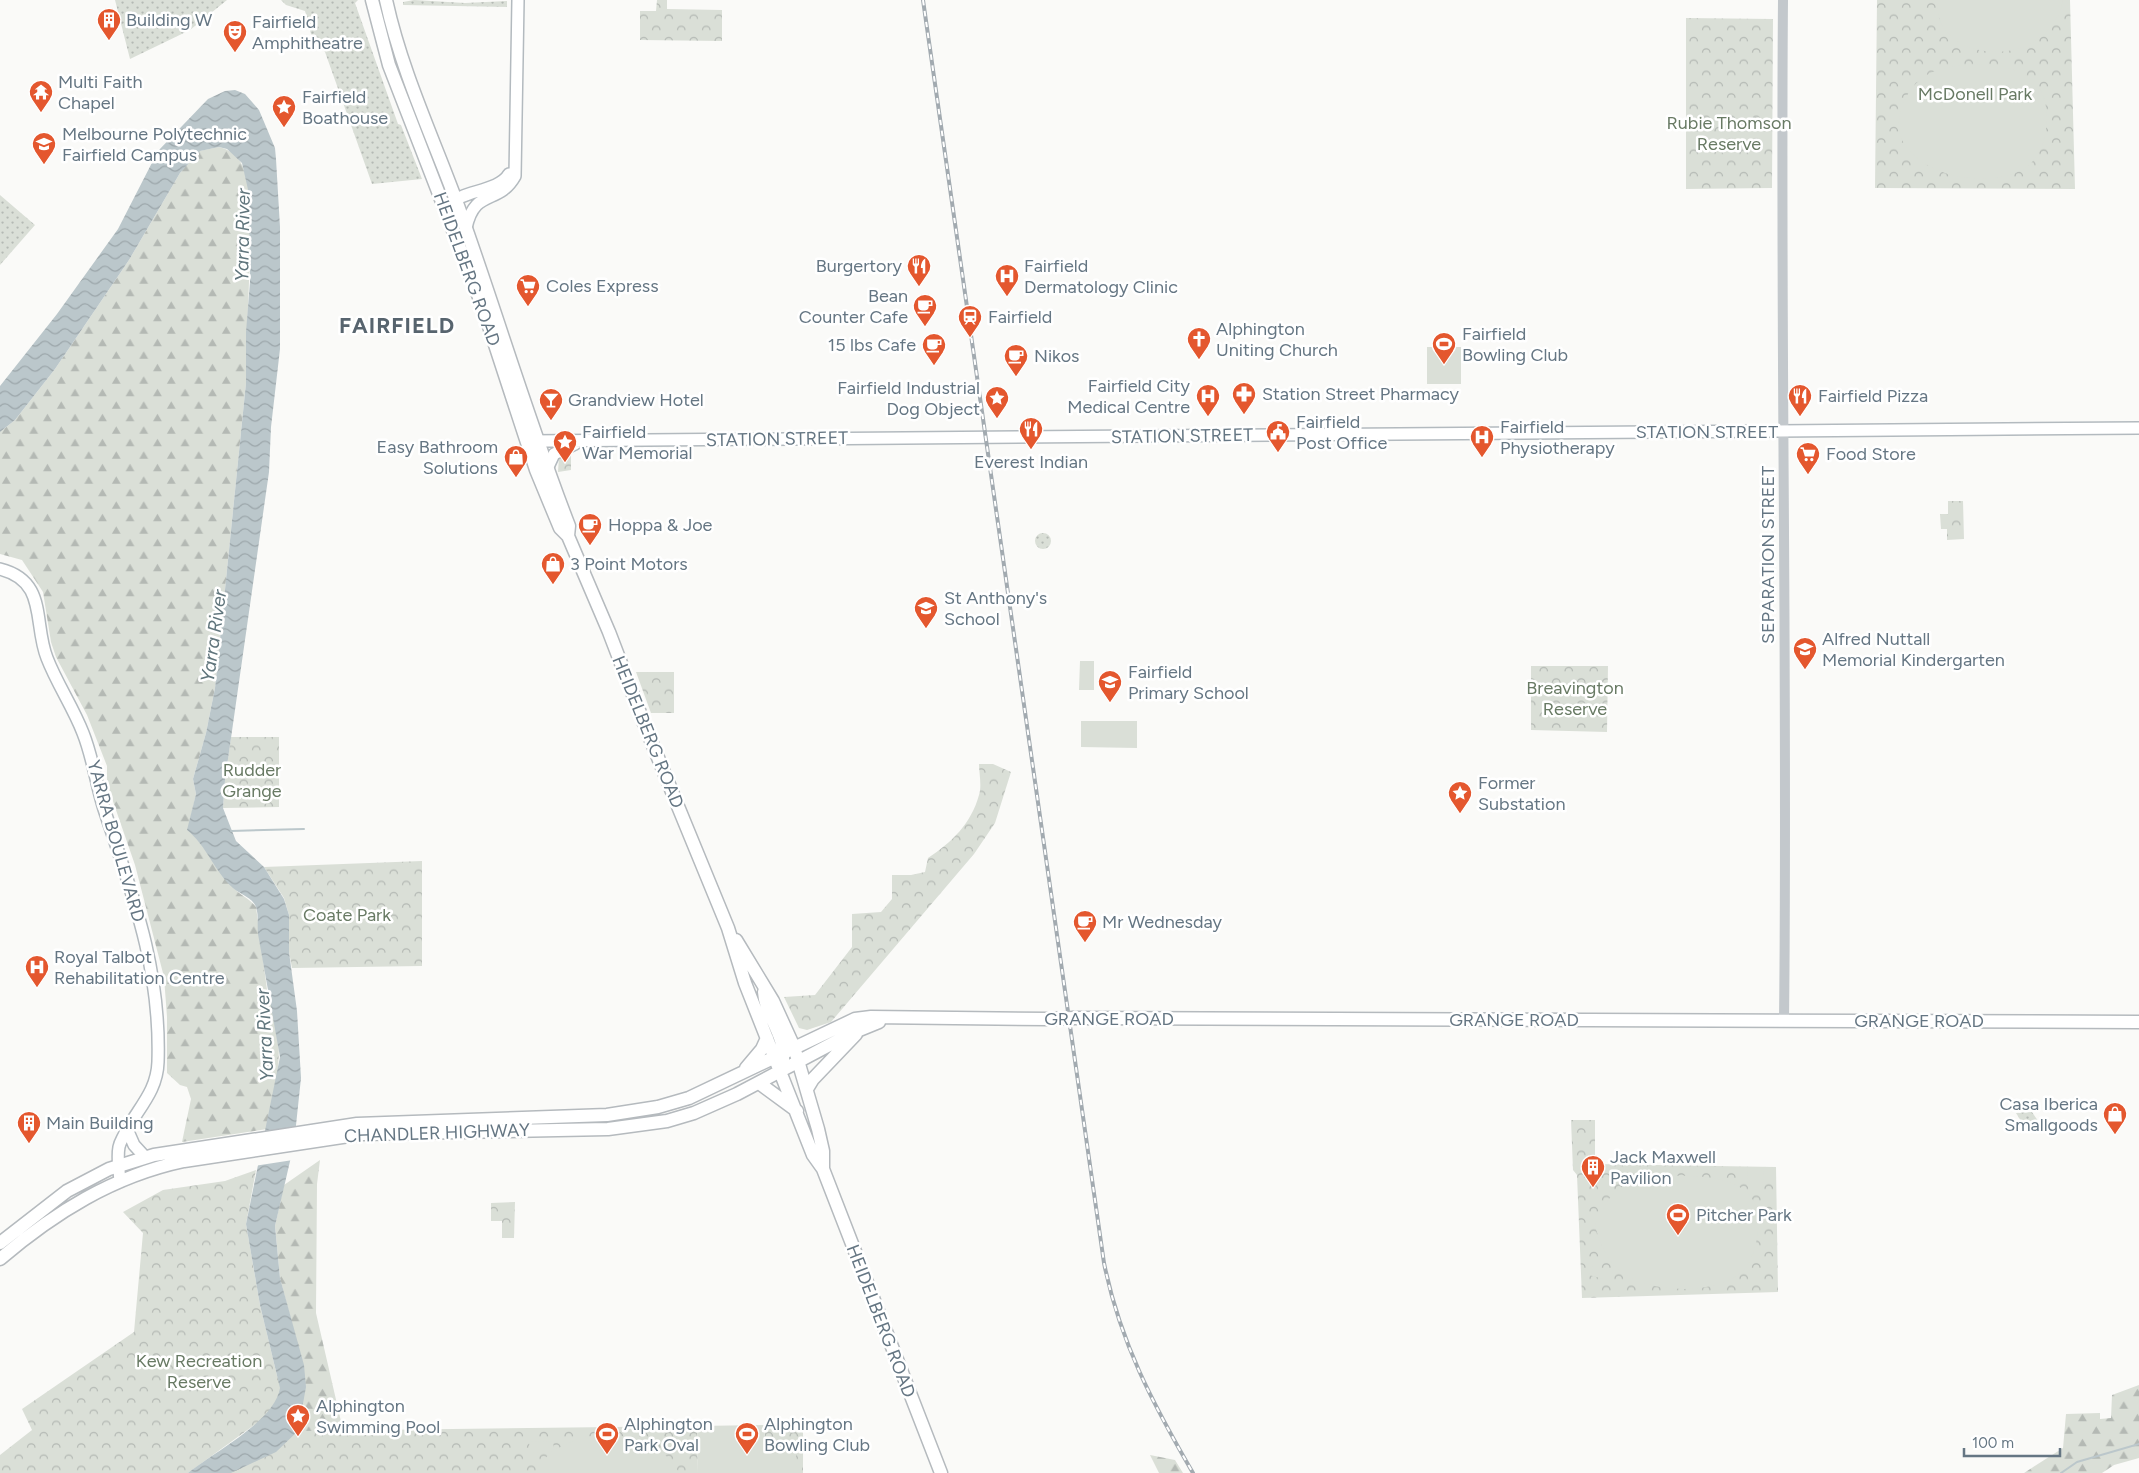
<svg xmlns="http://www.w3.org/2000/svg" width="2139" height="1473" font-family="Figtree,sans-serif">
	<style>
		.grass { fill: url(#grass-dots) }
		.forest { fill: url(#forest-firs) }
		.park { fill: url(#park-crowns) }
		.pitch { fill: #dadfd7 }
		.water { fill: url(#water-waves) }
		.pier { fill: #fafaf8 }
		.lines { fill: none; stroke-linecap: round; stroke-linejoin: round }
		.stream { stroke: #bbc7cb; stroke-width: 2 }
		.secondary-casing { stroke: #b3babf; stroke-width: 14 }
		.primary-casing { stroke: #b5babe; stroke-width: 15 }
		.tertiary { stroke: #c3c8cc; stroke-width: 10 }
		.secondary { stroke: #fff; stroke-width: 11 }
		.primary { stroke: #fff; stroke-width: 12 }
		.rail-casing { stroke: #a2aab0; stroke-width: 4 }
		.rail { stroke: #fff; stroke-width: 2; stroke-dasharray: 5.5; stroke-linecap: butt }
		.primary-bridge-casing { stroke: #b5babe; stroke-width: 15; stroke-linecap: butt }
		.primary-bridge { stroke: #fff; stroke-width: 12 }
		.labels { text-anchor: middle; stroke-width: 5; stroke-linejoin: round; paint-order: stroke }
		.poi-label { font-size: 18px; fill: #657683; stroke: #fff; text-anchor: start }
		.park-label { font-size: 18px; fill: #687a64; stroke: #fff }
		.street-label { font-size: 18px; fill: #657683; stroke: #fff }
		.water-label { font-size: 19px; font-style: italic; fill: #60757c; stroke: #fff }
		.district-label { font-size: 22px; font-weight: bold; letter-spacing: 1px; fill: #57646e; stroke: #fff }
	</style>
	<defs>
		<pattern id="grass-dots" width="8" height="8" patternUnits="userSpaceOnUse" patternTransform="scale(1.25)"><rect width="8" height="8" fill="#dadfd7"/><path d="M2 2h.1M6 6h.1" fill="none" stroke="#b4b9b4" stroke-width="1.8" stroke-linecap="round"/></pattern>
		<pattern id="forest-firs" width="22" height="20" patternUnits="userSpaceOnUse" patternTransform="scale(1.25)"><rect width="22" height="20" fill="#dadfd7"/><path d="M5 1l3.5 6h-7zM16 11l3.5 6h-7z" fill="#b4b9b4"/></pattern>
		<pattern id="park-crowns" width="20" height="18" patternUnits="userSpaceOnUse" patternTransform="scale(1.25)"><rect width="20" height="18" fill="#dadfd7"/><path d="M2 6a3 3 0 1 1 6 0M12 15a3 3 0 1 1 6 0" fill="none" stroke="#b4b9b4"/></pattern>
		<pattern id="water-waves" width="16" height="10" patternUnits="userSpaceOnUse" patternTransform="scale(1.25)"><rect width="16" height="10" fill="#bbc7cb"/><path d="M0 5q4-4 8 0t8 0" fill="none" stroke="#9ca6aa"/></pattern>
	</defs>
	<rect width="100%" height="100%" fill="#fafaf8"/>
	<!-- grass -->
	<path class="grass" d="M115,0H227L190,30L130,59Z
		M281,0H358L355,3L398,124L401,125L422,179L372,184L325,52L311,34L305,11L286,5Z
		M414,0L465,3L507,1V7L403,5V2Z
		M0,195L35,225L0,265Z
		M1035 541a8 8 0 1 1 16 0a8 8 0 1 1-16 0Z
		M2032,1112L2042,1127H2021V1121L2016,1113Z"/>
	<!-- forest -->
	<path class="forest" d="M219,147C228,149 238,155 242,165C251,186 250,210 250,233C250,283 246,333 246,383L215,688L206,733L193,779L196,794L188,830C207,846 215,868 232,886C239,895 248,897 256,907L268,997C287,1044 277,1081 267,1129L182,1142L191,1099L187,1087L180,1085L167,1073V1017L164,977L135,865L107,784V766L87,715L56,657L51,642L43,592L22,560L0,554V432L15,420L55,369L129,260L180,173L199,151Z
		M320,1160L317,1184L316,1313L343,1430H384L231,1473L296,1339L280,1278L275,1226L284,1185Z
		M2139,1385V1458L2114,1465L2102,1473H2024L2063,1448L2066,1414L2100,1413V1419L2111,1418L2112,1395Z
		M1150,1455L1175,1460L1183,1473H1159Z"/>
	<!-- park -->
	<path class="park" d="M657,0H667V9L722,10V41L640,40V11H656Z
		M1877,0H2070L2075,189L1875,188Z
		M1686,18L1773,19L1772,188L1686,189Z
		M571,452V470L558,472L559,457Z
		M1948,501H1963L1964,539L1947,540V529H1941L1940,514H1948Z
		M1531,666H1608L1607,732L1531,730Z
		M636,672H674V713H651Z
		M231,737H279V807L223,808L225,780Z
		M979,764H993L1011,772L995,823L974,854L831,1022L807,1030L799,1028L784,997L815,995L852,947V914L881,912L892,899V875H911L925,872L928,858C952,842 971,824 979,795C982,786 979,773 979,764Z
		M422,861V966L292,968L289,952V915L284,898L264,867Z
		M1571,1120H1595V1164L1776,1167L1778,1292L1582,1298L1577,1175L1573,1170Z
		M256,1170L246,1224L260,1305L280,1388L279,1398L264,1418L188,1473H0V1455L32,1430L22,1409L134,1332L143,1233L123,1212L163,1190L225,1181Z
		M515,1202L514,1238H502V1221H491V1203Z
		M764,1425L803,1426V1473H796V1437H765Z
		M697,1426L698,1473H231L276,1452L298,1431Z"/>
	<!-- pitch -->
	<path class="pitch" d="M1938,0H2063C2049,75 1929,63 1938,0Z
		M1987,64C2030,70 2051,85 2046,130C2045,142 2038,158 2028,166C2012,179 1981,180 1961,177C1940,174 1912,160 1902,140C1897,130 1899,119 1901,110C1905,96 1913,84 1925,76C1943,65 1966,65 1987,64Z
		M1427,347H1461V384H1427Z
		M1080,661H1094V690H1079Z
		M1081,721H1137V748L1081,747Z
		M1748,1170H1764L1762,1193H1751V1186H1747Z
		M1663,1176C1706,1175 1770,1175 1757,1237C1755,1251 1751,1265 1739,1274C1711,1296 1644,1293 1618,1269C1605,1258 1600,1242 1595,1226C1613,1186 1619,1183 1663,1176Z
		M1591,1266L1613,1271L1611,1281L1589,1275Z
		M764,1425L765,1437H796V1473H698L697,1426Z
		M611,1435C638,1437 666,1447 679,1473H536L541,1463L552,1451L530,1453L529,1442L553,1441L554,1450L583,1437Z"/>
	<!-- water -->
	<path class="water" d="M235,90L245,94L259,110L275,148L276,159L280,227V349L271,427L269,472L225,780L223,808L236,841L264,867L284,899L289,915V952L297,1011L301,1078L294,1144L275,1226L280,1278L304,1365L306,1387L298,1431L276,1452L231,1473H188C214,1452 275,1421 280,1388L260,1305L246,1224L280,1057L258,934C257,925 259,916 256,907C252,897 241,895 233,888C214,871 207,846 187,830L196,794L193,779L206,733L215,688L246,383V332L250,282L249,194L242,163L227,149L219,147L200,151L180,173L129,260L55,369L15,420L0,432V386L57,314L118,229L158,151L208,99L225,91Z"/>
	<!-- pier -->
	<path class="pier" d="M295,1151L293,1160L254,1166L257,1157Z"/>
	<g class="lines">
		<!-- stream -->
		<path class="stream" d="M231,831L304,829
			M2061,1473L2077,1462L2139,1444"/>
		<!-- secondary casing -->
		<g class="secondary-casing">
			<path id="secondary" d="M452,225C452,218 451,210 453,204C458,191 499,192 509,174
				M466,228C475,187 498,206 515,176L518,0
				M531,441L2139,428
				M547,469L554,454L575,444
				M0,569C48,581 33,623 47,658C57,684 73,707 83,733C93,758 96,784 104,809C133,896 161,969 158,1062C157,1092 138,1108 125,1133C123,1138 120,1142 119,1147C117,1157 119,1170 120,1181
				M127,1129L134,1145L145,1157"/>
		</g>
		<!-- primary casing -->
		<g class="primary-casing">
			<path id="primary" d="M372,0L389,65L482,305L536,470L560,528L568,536L609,632L645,726L728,928L745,983L813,1155L823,1169L941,1473
				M386,0C402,74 436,144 461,214C498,318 529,423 569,526L568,536
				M736,940L773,1001L794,1047L818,1129L823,1151V1169
				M764,992C765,1015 786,1036 783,1059
				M1074,1018L2139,1022
				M746,1068L762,1049L767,1038
				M759,1083L797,1111
				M807,1089L813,1079L856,1034
				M0,1243L67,1191L109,1169L154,1155L357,1124L607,1115L658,1107L689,1098L855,1019L871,1017L1049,1019
				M0,1259C54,1213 113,1176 184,1161L362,1134L608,1129L667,1121L694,1113L737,1094L852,1033L879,1022"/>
		</g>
		<!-- tertiary -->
		<path class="tertiary" d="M1783,0C1780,340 1788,680 1784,1020"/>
		<!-- secondary -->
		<use href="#secondary" class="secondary"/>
		<!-- primary -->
		<use href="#primary" class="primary"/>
		<!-- rail casing -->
		<g class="rail-casing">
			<path id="rail" d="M923,0L1104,1263C1120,1342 1153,1404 1193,1473"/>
		</g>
		<!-- rail -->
		<use href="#rail" class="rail"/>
		<!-- primary-bridge casing -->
		<g class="primary-bridge-casing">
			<path id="primary-bridge" d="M1049,1019L1074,1018"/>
		</g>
		<!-- primary-bridge -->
		<use href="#primary-bridge" class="primary-bridge"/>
	</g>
	<!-- icons -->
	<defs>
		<g id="building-pin" transform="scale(1.25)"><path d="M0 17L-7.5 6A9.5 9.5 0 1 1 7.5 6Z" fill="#e4572e" stroke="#fff"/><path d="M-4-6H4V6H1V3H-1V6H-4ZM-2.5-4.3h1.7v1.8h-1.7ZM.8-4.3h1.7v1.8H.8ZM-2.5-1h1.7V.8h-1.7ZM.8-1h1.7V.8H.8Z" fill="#fff"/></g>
		<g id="theatre-pin" transform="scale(1.25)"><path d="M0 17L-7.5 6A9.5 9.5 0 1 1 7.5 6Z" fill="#e4572e" stroke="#fff"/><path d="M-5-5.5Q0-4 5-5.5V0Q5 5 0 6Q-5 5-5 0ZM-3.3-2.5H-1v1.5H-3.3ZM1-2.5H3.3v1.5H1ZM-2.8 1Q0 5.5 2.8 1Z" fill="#fff"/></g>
		<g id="temple-pin" transform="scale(1.25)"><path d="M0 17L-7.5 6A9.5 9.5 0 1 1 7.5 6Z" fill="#e4572e" stroke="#fff"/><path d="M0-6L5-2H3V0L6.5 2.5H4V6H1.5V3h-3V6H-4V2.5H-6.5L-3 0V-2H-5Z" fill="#fff"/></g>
		<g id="sight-pin" transform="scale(1.25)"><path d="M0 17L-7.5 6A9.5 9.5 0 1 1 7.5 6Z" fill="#e4572e" stroke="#fff"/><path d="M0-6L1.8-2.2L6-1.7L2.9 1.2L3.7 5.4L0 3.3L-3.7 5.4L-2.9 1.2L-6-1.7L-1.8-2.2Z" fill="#fff"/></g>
		<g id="university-pin" transform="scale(1.25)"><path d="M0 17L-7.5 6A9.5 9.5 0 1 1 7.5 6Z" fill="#e4572e" stroke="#fff"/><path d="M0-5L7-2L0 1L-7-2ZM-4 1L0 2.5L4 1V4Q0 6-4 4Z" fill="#fff"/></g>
		<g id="restaurant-pin" transform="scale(1.25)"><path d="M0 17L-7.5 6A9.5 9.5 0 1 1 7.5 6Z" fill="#e4572e" stroke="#fff"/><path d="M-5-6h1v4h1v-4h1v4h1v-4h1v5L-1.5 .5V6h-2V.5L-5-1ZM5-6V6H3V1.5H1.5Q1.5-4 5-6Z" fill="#fff"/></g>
		<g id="hospital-pin" transform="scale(1.25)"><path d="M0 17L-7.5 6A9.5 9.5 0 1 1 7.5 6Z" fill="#e4572e" stroke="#fff"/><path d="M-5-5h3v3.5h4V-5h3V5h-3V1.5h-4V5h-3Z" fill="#fff"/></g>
		<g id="supermarket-pin" transform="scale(1.25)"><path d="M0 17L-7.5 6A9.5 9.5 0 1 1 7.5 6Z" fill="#e4572e" stroke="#fff"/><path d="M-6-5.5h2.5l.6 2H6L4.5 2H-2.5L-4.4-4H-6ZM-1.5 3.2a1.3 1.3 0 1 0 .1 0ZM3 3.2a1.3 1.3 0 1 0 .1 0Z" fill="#fff"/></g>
		<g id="cafe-pin" transform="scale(1.25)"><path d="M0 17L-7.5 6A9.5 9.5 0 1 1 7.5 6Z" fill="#e4572e" stroke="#fff"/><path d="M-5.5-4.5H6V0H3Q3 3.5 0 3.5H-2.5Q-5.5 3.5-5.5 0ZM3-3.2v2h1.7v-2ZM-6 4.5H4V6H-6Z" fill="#fff"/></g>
		<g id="station-pin" transform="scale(1.25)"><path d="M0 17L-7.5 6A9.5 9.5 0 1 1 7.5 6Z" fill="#e4572e" stroke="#fff"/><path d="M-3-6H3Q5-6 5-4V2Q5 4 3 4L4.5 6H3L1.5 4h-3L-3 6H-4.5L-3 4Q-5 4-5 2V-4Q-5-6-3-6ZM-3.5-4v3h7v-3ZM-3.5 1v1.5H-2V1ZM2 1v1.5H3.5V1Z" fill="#fff"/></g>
		<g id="church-pin" transform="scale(1.25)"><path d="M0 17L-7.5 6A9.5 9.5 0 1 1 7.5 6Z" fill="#e4572e" stroke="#fff"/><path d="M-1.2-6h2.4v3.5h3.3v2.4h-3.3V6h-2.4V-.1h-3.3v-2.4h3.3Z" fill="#fff"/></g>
		<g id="stadium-pin" transform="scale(1.25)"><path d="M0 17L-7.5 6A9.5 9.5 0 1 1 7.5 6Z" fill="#e4572e" stroke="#fff"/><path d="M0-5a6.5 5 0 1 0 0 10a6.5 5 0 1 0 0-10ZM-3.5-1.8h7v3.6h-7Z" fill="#fff"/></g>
		<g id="pharmacy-pin" transform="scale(1.25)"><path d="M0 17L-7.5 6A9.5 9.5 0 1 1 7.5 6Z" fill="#e4572e" stroke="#fff"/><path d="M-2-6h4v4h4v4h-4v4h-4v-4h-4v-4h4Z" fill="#fff"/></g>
		<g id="bar-pin" transform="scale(1.25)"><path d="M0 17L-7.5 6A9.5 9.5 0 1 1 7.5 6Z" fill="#e4572e" stroke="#fff"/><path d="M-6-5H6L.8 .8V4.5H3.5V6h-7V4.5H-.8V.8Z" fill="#fff"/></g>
		<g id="civic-pin" transform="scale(1.25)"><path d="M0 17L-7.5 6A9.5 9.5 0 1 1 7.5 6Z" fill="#e4572e" stroke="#fff"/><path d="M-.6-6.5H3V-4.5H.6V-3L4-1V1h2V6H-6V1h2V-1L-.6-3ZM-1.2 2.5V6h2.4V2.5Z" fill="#fff"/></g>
		<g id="shop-pin" transform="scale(1.25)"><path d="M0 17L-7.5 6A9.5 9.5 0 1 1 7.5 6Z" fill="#e4572e" stroke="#fff"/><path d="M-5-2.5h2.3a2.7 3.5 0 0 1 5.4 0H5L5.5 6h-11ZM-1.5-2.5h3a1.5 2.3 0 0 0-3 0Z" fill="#fff"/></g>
		<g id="school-pin" transform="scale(1.25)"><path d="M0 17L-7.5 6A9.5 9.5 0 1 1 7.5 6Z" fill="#e4572e" stroke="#fff"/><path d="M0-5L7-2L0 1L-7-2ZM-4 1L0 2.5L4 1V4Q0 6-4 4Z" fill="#fff"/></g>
	</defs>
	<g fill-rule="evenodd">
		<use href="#building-pin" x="109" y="20"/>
		<use href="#theatre-pin" x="235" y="32"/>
		<use href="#temple-pin" x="41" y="92"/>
		<use href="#sight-pin" x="284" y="107"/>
		<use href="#university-pin" x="44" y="144"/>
		<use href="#restaurant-pin" x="919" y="266"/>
		<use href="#hospital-pin" x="1007" y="276"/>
		<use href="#supermarket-pin" x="528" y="286"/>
		<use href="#cafe-pin" x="925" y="306"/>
		<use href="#station-pin" x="970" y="317"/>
		<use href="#church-pin" x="1199" y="339"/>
		<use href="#stadium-pin" x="1444" y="344"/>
		<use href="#cafe-pin" x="934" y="345"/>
		<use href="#cafe-pin" x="1016" y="356"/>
		<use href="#pharmacy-pin" x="1244" y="394"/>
		<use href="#hospital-pin" x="1208" y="396"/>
		<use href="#restaurant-pin" x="1800" y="396"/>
		<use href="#sight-pin" x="997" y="398"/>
		<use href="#bar-pin" x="551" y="400"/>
		<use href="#restaurant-pin" x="1031" y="429"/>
		<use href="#civic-pin" x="1278" y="432"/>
		<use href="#hospital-pin" x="1482" y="437"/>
		<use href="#sight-pin" x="565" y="442"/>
		<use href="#supermarket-pin" x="1808" y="454"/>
		<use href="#shop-pin" x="516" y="457"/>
		<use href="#cafe-pin" x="590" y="525"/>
		<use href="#shop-pin" x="553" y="564"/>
		<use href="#school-pin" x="926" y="608"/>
		<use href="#school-pin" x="1805" y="649"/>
		<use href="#school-pin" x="1110" y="682"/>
		<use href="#sight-pin" x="1460" y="793"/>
		<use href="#cafe-pin" x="1085" y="922"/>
		<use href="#hospital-pin" x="37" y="967"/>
		<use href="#shop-pin" x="2115" y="1114"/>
		<use href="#building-pin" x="29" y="1123"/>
		<use href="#building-pin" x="1593" y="1167"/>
		<use href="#stadium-pin" x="1678" y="1215"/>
		<use href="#sight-pin" x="298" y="1416"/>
		<use href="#stadium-pin" x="607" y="1434"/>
		<use href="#stadium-pin" x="747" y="1434"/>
	</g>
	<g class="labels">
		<!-- poi labels -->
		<g class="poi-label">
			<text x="126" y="26">Building W</text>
			<text x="252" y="28">Fairfield<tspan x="252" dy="21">Amphitheatre</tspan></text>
			<text x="58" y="88">Multi Faith<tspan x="58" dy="21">Chapel</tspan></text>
			<text x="302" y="103">Fairfield<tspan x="302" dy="21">Boathouse</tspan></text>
			<text x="62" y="140">Melbourne Polytechnic<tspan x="62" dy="21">Fairfield Campus</tspan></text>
			<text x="902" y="272" text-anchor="end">Burgertory</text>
			<text x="1024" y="272">Fairfield<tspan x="1024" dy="21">Dermatology Clinic</tspan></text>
			<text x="546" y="292">Coles Express</text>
			<text x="908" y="302" text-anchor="end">Bean<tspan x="908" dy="21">Counter Cafe</tspan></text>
			<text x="988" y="323">Fairfield</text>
			<text x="1216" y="335">Alphington<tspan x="1216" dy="21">Uniting Church</tspan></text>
			<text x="1462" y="340">Fairfield<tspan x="1462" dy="21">Bowling Club</tspan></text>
			<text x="916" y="351" text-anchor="end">15 lbs Cafe</text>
			<text x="1034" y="362">Nikos</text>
			<text x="1190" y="392" text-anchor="end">Fairfield City<tspan x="1190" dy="21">Medical Centre</tspan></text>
			<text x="980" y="394" text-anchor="end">Fairfield Industrial<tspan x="980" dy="21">Dog Object</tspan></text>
			<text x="1262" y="400">Station Street Pharmacy</text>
			<text x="1818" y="402">Fairfield Pizza</text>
			<text x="568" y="406">Grandview Hotel</text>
			<text x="1296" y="428">Fairfield<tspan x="1296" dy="21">Post Office</tspan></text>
			<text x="1500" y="433">Fairfield<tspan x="1500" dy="21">Physiotherapy</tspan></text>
			<text x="582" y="438">Fairfield<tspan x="582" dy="21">War Memorial</tspan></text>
			<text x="498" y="453" text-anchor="end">Easy Bathroom<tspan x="498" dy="21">Solutions</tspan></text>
			<text x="1826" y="460">Food Store</text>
			<text x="1031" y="468" text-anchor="middle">Everest Indian</text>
			<text x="608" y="531">Hoppa &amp; Joe</text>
			<text x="570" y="570">3 Point Motors</text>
			<text x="944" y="604">St Anthony's<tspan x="944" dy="21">School</tspan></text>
			<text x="1822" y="645">Alfred Nuttall<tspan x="1822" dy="21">Memorial Kindergarten</tspan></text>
			<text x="1128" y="678">Fairfield<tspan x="1128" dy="21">Primary School</tspan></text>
			<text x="1478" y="789">Former<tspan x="1478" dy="21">Substation</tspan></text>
			<text x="1102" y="928">Mr Wednesday</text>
			<text x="54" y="963">Royal Talbot<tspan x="54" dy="21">Rehabilitation Centre</tspan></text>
			<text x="2098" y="1110" text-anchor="end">Casa Iberica<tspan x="2098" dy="21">Smallgoods</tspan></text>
			<text x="46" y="1129">Main Building</text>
			<text x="1610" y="1163">Jack Maxwell<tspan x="1610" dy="21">Pavilion</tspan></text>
			<text x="1696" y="1221">Pitcher Park</text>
			<text x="316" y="1412">Alphington<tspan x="316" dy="21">Swimming Pool</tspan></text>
			<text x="624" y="1430">Alphington<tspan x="624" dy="21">Park Oval</tspan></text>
			<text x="764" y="1430">Alphington<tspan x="764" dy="21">Bowling Club</tspan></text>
		</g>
		<!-- park labels -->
		<g class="park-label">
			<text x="1975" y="100">McDonell Park</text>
			<text x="1729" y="129">Rubie Thomson<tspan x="1729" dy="21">Reserve</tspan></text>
			<text x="1575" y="694">Breavington<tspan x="1575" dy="21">Reserve</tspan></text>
			<text x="252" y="776">Rudder<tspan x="252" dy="21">Grange</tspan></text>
			<text x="347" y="921">Coate Park</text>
			<text x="199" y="1367">Kew Recreation<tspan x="199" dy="21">Reserve</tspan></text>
		</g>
		<!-- street labels -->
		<g class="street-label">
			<text transform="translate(467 269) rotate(70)" y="6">HEIDELBERG ROAD</text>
			<text x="1707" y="438">STATION STREET</text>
			<text transform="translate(1182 436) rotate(-1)" y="6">STATION STREET</text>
			<text transform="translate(777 439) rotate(-1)" y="6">STATION STREET</text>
			<text transform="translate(1768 555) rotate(-90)" y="6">SEPARATION STREET</text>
			<text transform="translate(648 732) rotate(68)" y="6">HEIDELBERG ROAD</text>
			<text transform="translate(116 841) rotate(74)" y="6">YARRA BOULEVARD</text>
			<text x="1109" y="1025">GRANGE ROAD</text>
			<text x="1514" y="1026">GRANGE ROAD</text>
			<text x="1919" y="1027">GRANGE ROAD</text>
			<text transform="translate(437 1133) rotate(-2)" y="6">CHANDLER HIGHWAY</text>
			<text transform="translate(881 1321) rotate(69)" y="6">HEIDELBERG ROAD</text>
		</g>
		<!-- water labels -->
		<g class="water-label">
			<text transform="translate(242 235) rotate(-89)" y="7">Yarra River</text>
			<text transform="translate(213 636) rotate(-82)" y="7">Yarra River</text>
			<text transform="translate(264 1035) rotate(-93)" y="7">Yarra River</text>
		</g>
		<!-- district labels -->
		<g class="district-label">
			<text x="397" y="333">FAIRFIELD</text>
		</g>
	</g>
	<!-- scale -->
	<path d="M1964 1448v8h96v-8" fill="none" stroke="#657683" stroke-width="2.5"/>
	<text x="1972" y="1448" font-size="15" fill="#657683" stroke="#ffffff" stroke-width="4" paint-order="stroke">100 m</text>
</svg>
